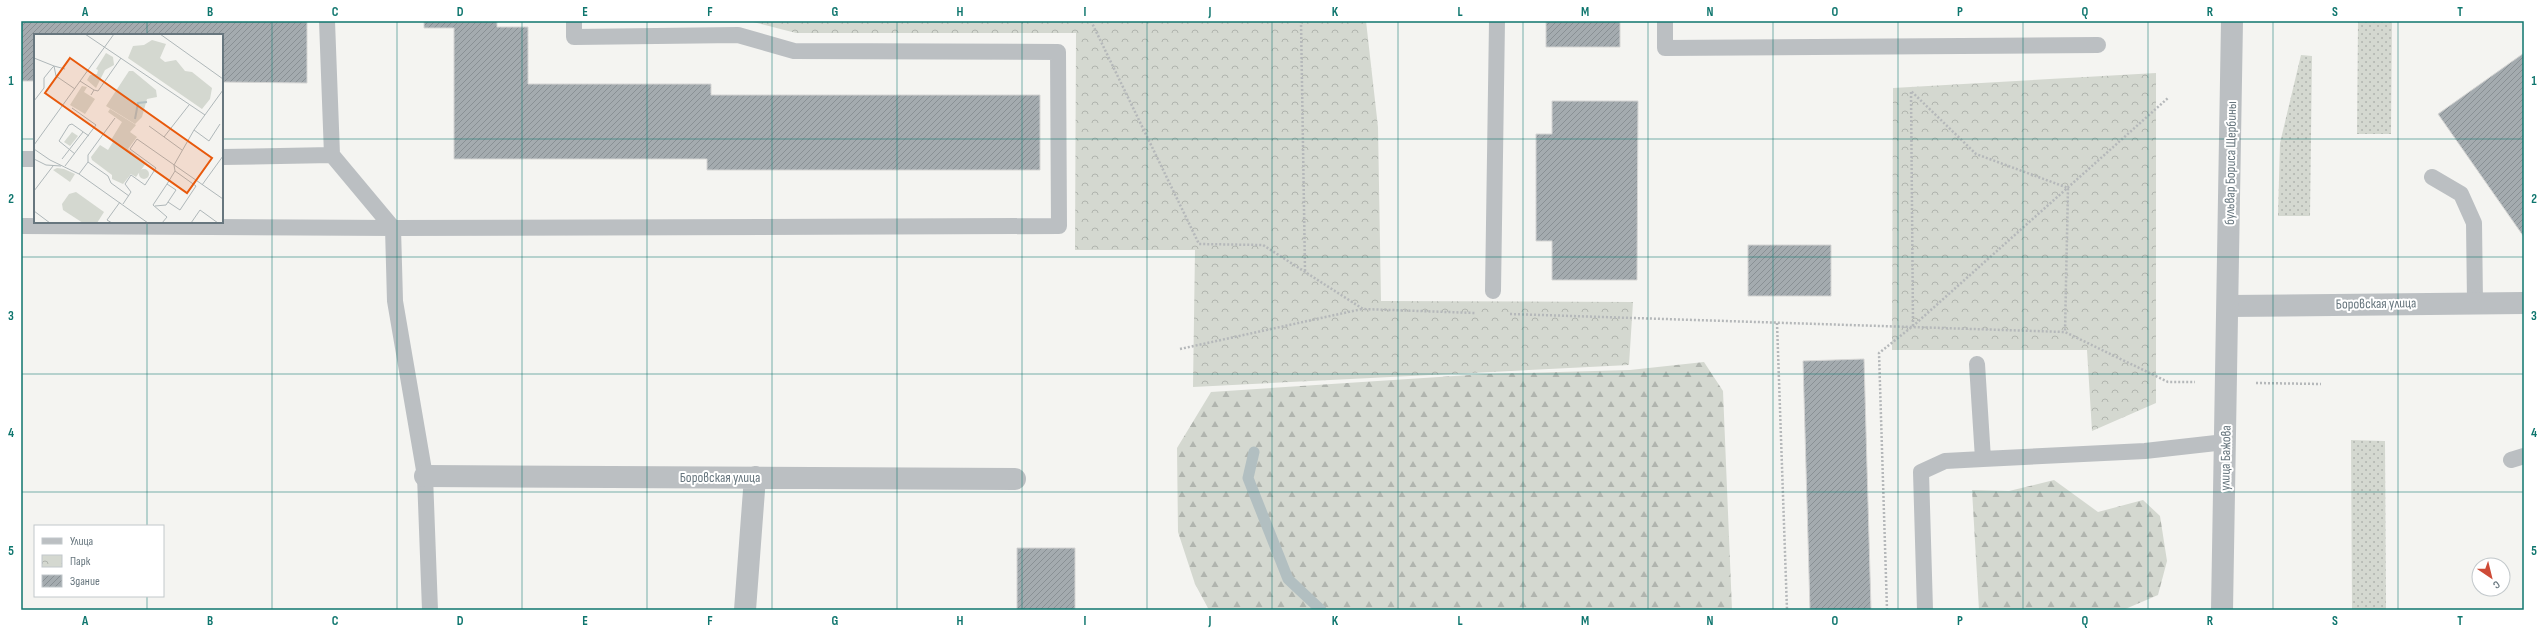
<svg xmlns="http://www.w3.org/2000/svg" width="2545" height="631" font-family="'Sofia Sans Condensed',sans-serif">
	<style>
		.grass { fill: url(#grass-dots) }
		.forest { fill: url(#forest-firs) }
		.park { fill: url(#park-crowns) }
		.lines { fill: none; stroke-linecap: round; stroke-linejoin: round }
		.stream { stroke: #b2bfc1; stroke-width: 11 }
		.building { fill: url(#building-hatch); stroke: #d5d5d4 }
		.path { stroke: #b5b8ba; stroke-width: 2.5; stroke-dasharray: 2 2; stroke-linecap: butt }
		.service { stroke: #bbbfc2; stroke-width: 16 }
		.minor { stroke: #bbbfc2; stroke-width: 22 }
		.tertiary { stroke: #bbbfc2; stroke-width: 22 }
		.grid { fill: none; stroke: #0f766e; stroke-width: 1; stroke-opacity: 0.55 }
		.labels { text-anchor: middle; stroke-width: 4; stroke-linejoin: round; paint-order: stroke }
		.street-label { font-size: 14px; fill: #67767e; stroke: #fff }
		.inset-river { fill: none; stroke: #b2bfc1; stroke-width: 2 }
		.inset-road { fill: none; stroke: #afb7b9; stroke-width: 1 }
		.view { fill: #e8590c; fill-opacity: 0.15; stroke: #e8590c; stroke-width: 2 }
		.inset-edge { fill: none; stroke: #67767e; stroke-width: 2 }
		.neatline { fill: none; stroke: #0f766e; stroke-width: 1.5 }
		.grid-label { font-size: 13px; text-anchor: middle; font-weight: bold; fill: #0f766e }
	</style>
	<defs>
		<pattern id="grass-dots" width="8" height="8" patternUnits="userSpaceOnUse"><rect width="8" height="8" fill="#d4d8d0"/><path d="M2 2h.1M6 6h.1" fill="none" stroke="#b0b4ae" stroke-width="1.8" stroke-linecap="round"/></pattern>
		<pattern id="forest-firs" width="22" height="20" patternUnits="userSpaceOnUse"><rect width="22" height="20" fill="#d4d8d0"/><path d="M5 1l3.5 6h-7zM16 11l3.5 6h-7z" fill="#b0b4ae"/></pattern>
		<pattern id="park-crowns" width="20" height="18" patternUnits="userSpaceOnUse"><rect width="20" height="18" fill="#d4d8d0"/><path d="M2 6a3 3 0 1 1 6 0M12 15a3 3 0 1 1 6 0" fill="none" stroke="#b0b4ae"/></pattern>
		<pattern id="building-hatch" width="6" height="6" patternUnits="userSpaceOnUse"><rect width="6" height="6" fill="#a4abaf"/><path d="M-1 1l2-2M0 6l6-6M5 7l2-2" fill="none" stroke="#899094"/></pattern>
	</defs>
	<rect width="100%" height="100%" fill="#f4f4f1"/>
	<!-- grass -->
	<path class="grass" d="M2358,21H2392L2391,134H2357Z
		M2301,55L2312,56L2310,216H2278L2280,143Z
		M2351,440L2385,441L2386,610H2352Z"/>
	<!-- forest -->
	<path class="forest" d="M1704,362L1723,391L1732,610H1209L1195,584L1178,532L1177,448L1211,392L1485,374L1630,370Z
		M2054,480L2098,512L2143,500L2160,516L2167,561L2158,595L2123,610H1979L1972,490L2009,491Z"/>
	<!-- park -->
	<path class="park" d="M749,21H1366L1378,127L1381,301L1633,302L1629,365L1193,387L1195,250H1075L1076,33H796Z
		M2156,73V403L2092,431L2087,350H1892L1893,88Z"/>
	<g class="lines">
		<!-- stream -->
		<path class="stream" d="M1254,452L1248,478L1288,579L1321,610"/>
	</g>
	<!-- building -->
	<path class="building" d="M21,21H307V83L222,82V35H35V81H21Z
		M424,21H497V27H528V84H711V95H1040V170H707V159H454V28H424Z
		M1546,21H1620V47H1546Z
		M2524,53V237L2438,114Z
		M1552,101H1638L1637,280H1552V241H1536V134H1552Z
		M1748,245H1831V296H1748Z
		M1864,359L1871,610H1810L1803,361Z
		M1017,548H1075V610H1017Z"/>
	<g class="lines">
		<!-- path -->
		<path class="path" d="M1091,21L1199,244L1263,245L1363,309L1475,313
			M1301,21L1305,271
			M1510,314L2065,332L2168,382H2195
			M1777,323L1787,610
			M1913,326L1911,91L1976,154L2068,188L2065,332
			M1180,349L1362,309
			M2256,383L2321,384
			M1887,610L1879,353L1913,326L2168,98"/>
		<!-- service -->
		<path class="service" d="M1665,21V48L2098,45
			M332,155L393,228L395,301L425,476L430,610
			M222,157L332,155L327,21
			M21,159H35
			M2432,177L2461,194L2474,223L2475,302
			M21,226L393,228L1059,226L1058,52L794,51L738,35L574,37V21
			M1493,291L1497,21
			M1983,459L2145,451L2225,442
			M2511,460L2524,456
			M1925,610L1921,472L1945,461L1983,459L1977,364"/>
		<!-- minor -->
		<path class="minor" d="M2228,306L2524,303
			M425,476L1015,479
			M745,610L755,477"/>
		<!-- tertiary -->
		<path class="tertiary" d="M2222,610L2232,21"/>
	</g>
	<!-- grid -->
	<path class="grid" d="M147,21V35M272,21V610M397,21V610M522,21V610M647,21V610M772,21V610M897,21V610M1022,21V610M1147,21V610M1272,21V610M1398,21V610M1523,21V610M1648,21V610M1773,21V610M1898,21V610M2023,21V610M2148,21V610M2273,21V610M2398,21V610M21,139H35M222,139H2524M147,222V526M21,257H2524M21,374H2524M21,492H2524M147,596V610"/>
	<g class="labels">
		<!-- street labels -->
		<g class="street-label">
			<text transform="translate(2230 163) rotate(-89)" y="5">бульвар Бориса Щербины</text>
			<text transform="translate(2376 303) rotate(-1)" y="5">Боровская улица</text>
			<text transform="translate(2225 458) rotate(-89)" y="5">улица Бажова</text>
			<text x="720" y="482">Боровская улица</text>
		</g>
	</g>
	<!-- overview -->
	<g transform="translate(34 34)">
		<rect width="189" height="189" fill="#f4f4f1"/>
		<path d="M23,134L30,135L41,140L36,148L19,136Z" fill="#d4d8d0"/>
		<path d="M118,6L132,10L126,24L131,28L142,26L151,37L158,38L178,54L176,65L168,75L94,24L99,12L110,11ZM72,19L79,23L80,31L71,36L62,54L53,46L56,41L63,40L64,36L62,35ZM95,37H99L122,56L123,63L113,65L108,83L101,90L72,72Z" fill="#d4d8d0"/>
		<path d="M42,158L70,178L63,189H49L29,176L28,170L35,160Z" fill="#d4d8d0"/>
		<path d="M48,52L53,53L50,58L61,65L51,80L36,71ZM76,75L102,91L96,98L103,103L94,115L112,129L102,143L97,140L89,150L78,145V141L58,126L57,123L66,111L74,116L79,108L77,106L88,88L74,78ZM105 140a5 5 0 1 1 10 0a5 5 0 1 1-10 0Z" fill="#d4d8d0"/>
		<path d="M38,98L44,102L36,112L30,108Z" fill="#d4d8d0"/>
		<path class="inset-river" d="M101,85L104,69L113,68"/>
		<path class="inset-road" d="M51,0L171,81M126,0L189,45M0,24L20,32L22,42L41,55M46,47L60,56M57,61L60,56L64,57L87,24M0,67L10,54V44L18,34L20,32L31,35M186,90L175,107L160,96L189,56M115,92L148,116M130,103L155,71M0,111L80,0M0,115L16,126L45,140L114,189M41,120L25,107L35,91L38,90L55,102M0,125L12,131L27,132M28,125L49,98M54,128L74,142L77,149L95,162M31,132L62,91L38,74M141,137L140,131L160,96M45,140L54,128V121L81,84M168,151L189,122M0,157L19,132M89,170L97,158L91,150L97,141L111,151L122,134L96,115L103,105L189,165M121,172L132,171L142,156L133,150L141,137L162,152L146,176L134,168M0,177L16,189M78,189L73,186L86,168M128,189L133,183L119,171L133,150M157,189L166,176L184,189"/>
		<path class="view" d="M36,24L178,124L153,159L11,59Z"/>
		<rect width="189" height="189" class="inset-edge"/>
	</g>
	<!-- border -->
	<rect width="2545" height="631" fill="none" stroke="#ffffff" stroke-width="44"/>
	<!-- legend -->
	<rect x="34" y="525" width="130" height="72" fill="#ffffff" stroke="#c2c8cb"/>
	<rect x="42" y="538" width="20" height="6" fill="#bbbfc2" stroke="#c2c8cb"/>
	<text x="70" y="545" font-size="12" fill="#67767e">Улица</text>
	<rect x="42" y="555" width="20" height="12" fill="url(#park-crowns)" stroke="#c2c8cb"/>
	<text x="70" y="565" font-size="12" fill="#67767e">Парк</text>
	<rect x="42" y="575" width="20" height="12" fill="url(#building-hatch)" stroke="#c2c8cb"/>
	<text x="70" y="585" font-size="12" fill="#67767e">Здание</text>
	<!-- north arrow -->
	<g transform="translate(2491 577) rotate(145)"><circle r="19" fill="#ffffff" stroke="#c2c8cb"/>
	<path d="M0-3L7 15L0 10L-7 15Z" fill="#ce4b37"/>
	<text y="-6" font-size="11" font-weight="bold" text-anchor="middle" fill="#67767e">С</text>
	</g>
	<rect x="22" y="22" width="2501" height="587" class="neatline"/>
	<g class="grid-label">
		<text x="85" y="16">A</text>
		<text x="210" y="16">B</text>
		<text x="335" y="16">C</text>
		<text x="460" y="16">D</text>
		<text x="585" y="16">E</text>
		<text x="710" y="16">F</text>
		<text x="835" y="16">G</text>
		<text x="960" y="16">H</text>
		<text x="1085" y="16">I</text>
		<text x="1210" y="16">J</text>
		<text x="1335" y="16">K</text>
		<text x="1460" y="16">L</text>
		<text x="1585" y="16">M</text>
		<text x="1710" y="16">N</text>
		<text x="1835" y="16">O</text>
		<text x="1960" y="16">P</text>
		<text x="2085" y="16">Q</text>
		<text x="2210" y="16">R</text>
		<text x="2335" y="16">S</text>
		<text x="2460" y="16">T</text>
		<text x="11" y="85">1</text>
		<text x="2534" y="85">1</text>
		<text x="11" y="203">2</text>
		<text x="2534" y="203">2</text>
		<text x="11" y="320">3</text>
		<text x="2534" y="320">3</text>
		<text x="11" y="437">4</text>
		<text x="2534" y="437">4</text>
		<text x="11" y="555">5</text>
		<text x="2534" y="555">5</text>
		<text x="85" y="625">A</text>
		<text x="210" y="625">B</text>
		<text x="335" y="625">C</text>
		<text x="460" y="625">D</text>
		<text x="585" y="625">E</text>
		<text x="710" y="625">F</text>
		<text x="835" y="625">G</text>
		<text x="960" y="625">H</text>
		<text x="1085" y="625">I</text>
		<text x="1210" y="625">J</text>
		<text x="1335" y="625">K</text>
		<text x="1460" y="625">L</text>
		<text x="1585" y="625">M</text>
		<text x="1710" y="625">N</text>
		<text x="1835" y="625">O</text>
		<text x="1960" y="625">P</text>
		<text x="2085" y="625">Q</text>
		<text x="2210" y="625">R</text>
		<text x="2335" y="625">S</text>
		<text x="2460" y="625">T</text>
	</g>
</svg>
